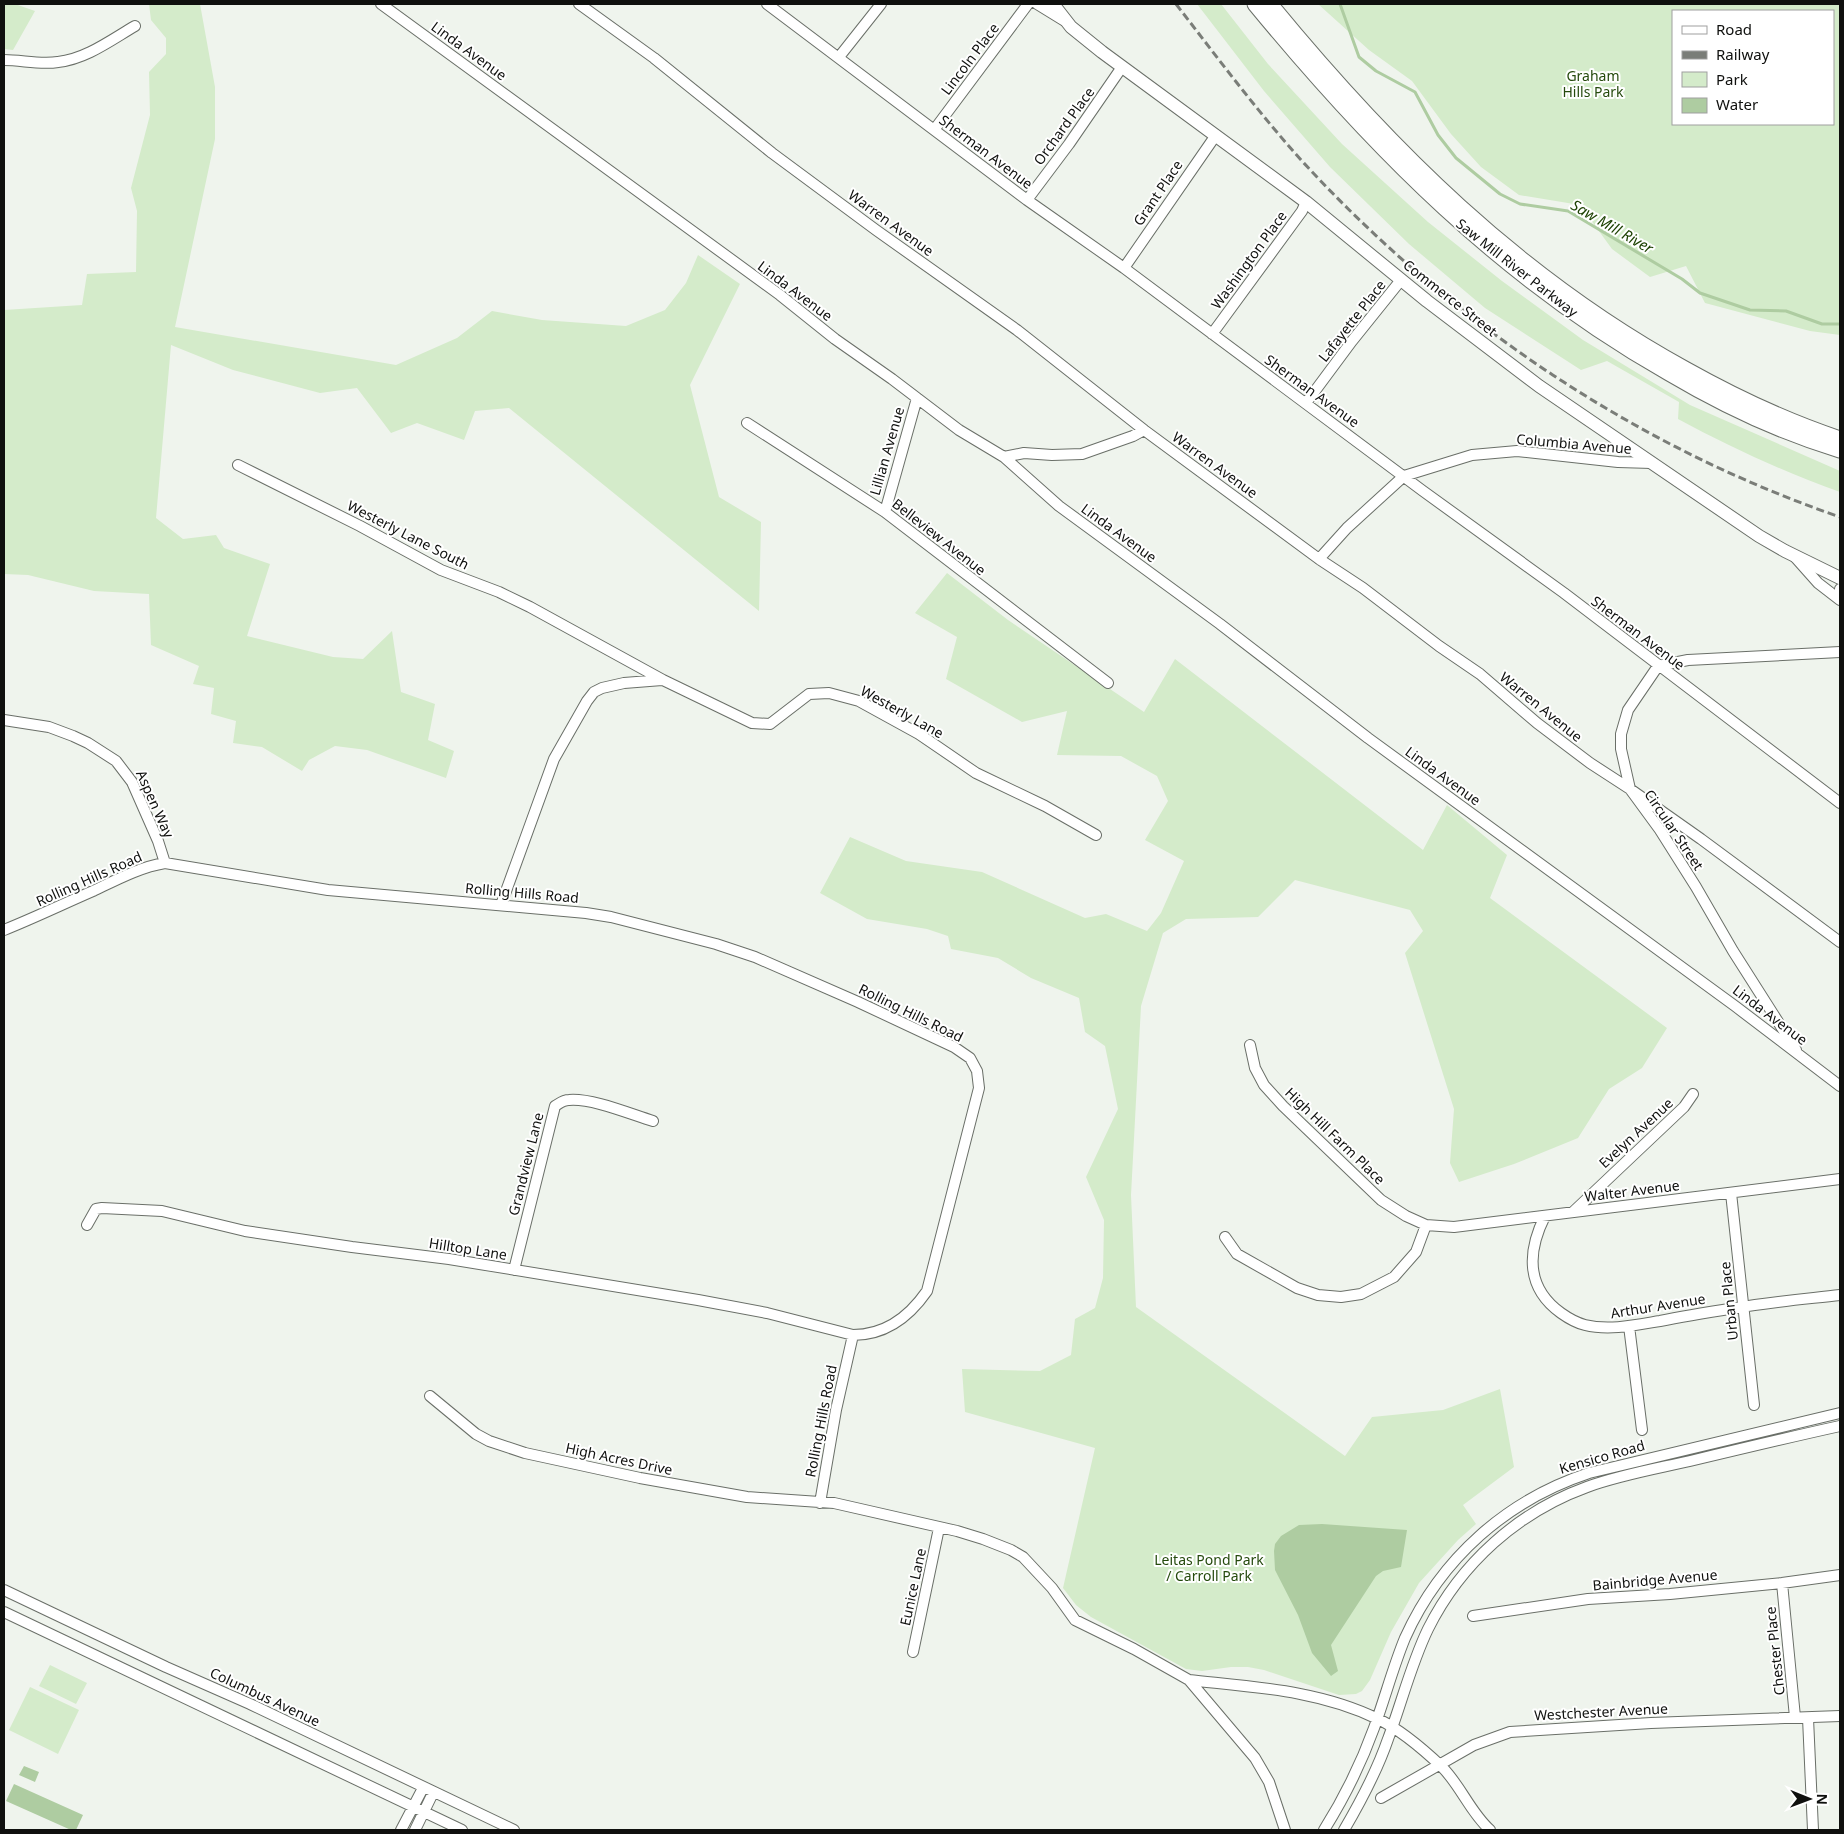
<svg xmlns="http://www.w3.org/2000/svg" width="1844" height="1834" font-family="'Noto Sans',sans-serif">
	<style>
		.green { fill: #d4ebca; fill-rule: evenodd }
		.water { fill: #aecca1 }
		.lines { fill: none; stroke-linecap: round; stroke-linejoin: round }
		.stream { stroke: #aecca1; stroke-width: 3 }
		.minor-casing { stroke: #6a6f68; stroke-width: 12 }
		.major-casing { stroke: #6a6f68; stroke-width: 14 }
		.highway-casing { stroke: #6a6f68; stroke-width: 17 }
		.minor { stroke: #fff; stroke-width: 10 }
		.major { stroke: #fff; stroke-width: 12 }
		.highway { stroke: #fff; stroke-width: 15 }
		.rail { stroke: #7a7d78; stroke-width: 3; stroke-dasharray: 8 4; stroke-linecap: butt }
		.labels { text-anchor: middle; stroke-width: 4; stroke-linejoin: round; paint-order: stroke }
		.street-label { font-size: 14px; fill: #0f100e; stroke: #fff }
		.park-label { font-size: 14px; fill: #254a0d; stroke: #fff }
		.water-label { font-size: 15px; font-style: italic; fill: #1d4203; stroke: #fff }
	</style>
	<rect width="100%" height="100%" fill="#eff4ed"/>
	<!-- green -->
	<path class="green" d="M4,4H15L35,11L13,50L4,49Z
		M149,4H200L215,87V139L175,327L396,365L457,338L492,311L542,320L626,326L665,310L686,283L698,255L740,284L690,385L719,497L761,522L759,611L509,408L475,411L464,440L417,423L391,433L357,388L320,393L233,370L171,345L156,518L183,539L216,535L224,548L270,564L247,636L333,657L363,659L392,631L401,692L435,704L428,740L454,751L446,778L367,750L335,746L309,760L302,771L262,747L233,743L236,721L211,714L214,688L193,684L199,666L151,645L149,594L94,591L28,575L4,574V310L82,305L87,274L136,272L137,211L131,188L150,115L149,72L166,54V38L151,20Z
		M1197,4H1221L1268,64L1342,144L1428,222L1502,281L1583,340L1690,405L1840,471V492C1784,472 1730,447 1678,419L1679,402L1607,361L1581,370L1485,308L1409,244L1330,167L1264,91Z
		M1318,4H1840V335L1810,331L1705,303L1686,266L1650,277L1612,249L1580,205L1519,195L1481,167L1451,134L1412,81L1369,50ZM1673,11H1833V124H1673Z
		M947,573L1008,620L1144,712L1175,659L1423,850L1447,805L1507,855L1490,898L1667,1028L1642,1068L1609,1089L1578,1138L1514,1164L1459,1182L1450,1163L1454,1109L1405,953L1423,931L1410,910L1295,880L1258,917L1186,919L1163,933L1141,1006L1131,1195L1136,1307L1345,1456L1372,1417L1443,1410L1500,1389L1514,1467L1463,1505L1476,1524L1458,1540L1419,1583L1391,1632L1370,1680L1362,1691L1356,1694L1339,1695L1264,1670L1248,1667H1231L1202,1671L1186,1669L1091,1617L1076,1605L1063,1588L1095,1448L965,1412L962,1369L1040,1371L1071,1355L1075,1319L1095,1308L1103,1278L1104,1220L1086,1177L1118,1109L1105,1046L1085,1032L1079,998L1031,978L998,958L951,949L948,936L927,929L867,919L820,893L850,837L906,861L982,872L1085,918L1106,914L1147,931L1161,913L1184,861L1145,840L1168,801L1157,776L1121,756L1057,755L1067,711L1022,722L946,679L957,637L915,613Z
		M50,1665L87,1683L76,1704L39,1686Z
		M30,1687L79,1710L58,1754L9,1730Z"/>
	<!-- water -->
	<path class="water" d="M1322,1524L1407,1530L1401,1567L1383,1571L1376,1576L1331,1645L1338,1671L1331,1676L1312,1653L1298,1615L1275,1570L1274,1551L1275,1544L1281,1536L1299,1525Z
		M24,1766L39,1772L35,1782L19,1775Z
		M14,1784L83,1815L76,1830H71L6,1801Z"/>
	<g class="lines">
		<!-- stream -->
		<path class="stream" d="M1340,4L1359,57L1376,71L1415,92L1438,135L1456,158L1500,194L1520,204L1568,211L1682,279L1700,293L1750,310L1786,311L1822,324H1840"/>
		<!-- minor casing -->
		<g class="minor-casing">
			<path id="minor" d="M381,4L780,295L835,339L892,379L959,430L1004,457L1059,506L1220,624L1368,738L1735,1006L1840,1086
				M579,4L654,58L772,153L876,230L1017,330L1144,430L1319,559L1363,588L1439,646L1480,674L1537,723L1590,763L1630,789L1701,839L1840,942
				M767,4L1027,200L1124,268L1423,491L1564,593L1840,803
				M1037,4L1063,20
				M839,57L881,4
				M4,60C22,60 40,65 58,62C86,59 111,40 135,26
				M934,130L1028,4
				M1027,200L1069,144L1122,67
				M1124,268L1216,135
				M1212,334L1302,211L1306,202
				M1306,403L1352,341L1401,280
				M747,423L885,512L1108,683
				M1004,457L1024,453L1052,455L1082,454L1133,436L1144,430
				M238,465L360,526L441,570L499,592L530,607L663,680L752,723L770,724L809,694L829,693L859,701L919,734L976,773L1045,806L1096,835
				M885,512L917,398
				M1794,556L1818,583L1840,600
				M1319,559L1347,528L1404,476L1472,455L1517,451L1618,462L1652,463
				M1840,589V594
				M4,720L49,727L73,736L88,743L116,761L132,782L158,841L165,863
				M501,905L554,759L587,701L594,692L602,688L624,683L662,680
				M4,930C34,918 63,904 93,891C116,880 140,867 165,863L328,890L586,913L611,917L716,944L755,957L858,1002L954,1047L970,1058L977,1071L979,1088L927,1291C909,1317 885,1335 853,1335L767,1313L698,1300L449,1259L352,1247L245,1231L162,1211L102,1208L96,1209L87,1225
				M1250,1045L1255,1068L1264,1085L1283,1106L1381,1200L1406,1216L1426,1225L1454,1227L1840,1179
				M1796,1050L1733,951L1696,887L1660,830L1630,789L1621,749V734L1628,710L1658,666L1688,660L1840,652
				M1731,1193L1754,1405
				M1573,1212L1684,1107L1693,1094
				M1545,1216C1527,1252 1526,1288 1561,1313C1568,1318 1577,1323 1585,1325C1609,1331 1636,1325 1660,1321C1685,1316 1710,1312 1735,1308C1770,1302 1805,1299 1840,1295
				M1225,1237L1237,1254L1297,1288L1318,1295L1341,1297L1361,1294L1394,1277L1416,1252L1426,1225
				M514,1270L555,1106C560,1103 563,1100 569,1100C592,1098 630,1114 653,1121
				M1629,1326L1642,1430
				M430,1396L476,1434L489,1441L525,1453L640,1478L747,1497L834,1503L957,1531L983,1539L1011,1550L1023,1557L1052,1588L1075,1620L1134,1649L1189,1680L1255,1758L1269,1782L1285,1830
				M820,1503L836,1410L853,1335
				M1782,1583L1795,1717
				M4,1590L166,1667L250,1704L514,1830
				M4,1612L462,1830
				M1473,1616L1588,1599L1670,1594L1782,1583L1840,1575
				M913,1652L939,1528
				M1189,1680C1253,1687 1319,1690 1378,1719C1401,1730 1423,1749 1442,1767C1461,1786 1470,1812 1490,1830
				M1808,1718L1813,1830
				M1381,1798L1474,1745L1510,1732L1651,1723L1840,1716
				M401,1830L423,1788
				M415,1830L433,1793
				M1324,1830C1344,1798 1361,1764 1374,1728C1385,1698 1393,1667 1405,1638C1441,1558 1507,1500 1589,1473L1840,1413
				M1344,1830C1361,1801 1377,1771 1388,1739C1402,1702 1411,1664 1428,1629C1461,1563 1518,1512 1587,1487C1620,1475 1655,1469 1690,1461C1740,1449 1790,1437 1840,1426"/>
		</g>
		<!-- major casing -->
		<g class="major-casing">
			<path id="major" d="M1053,4L1071,27L1102,52L1306,202L1427,301L1539,386L1759,536L1785,551L1840,578"/>
		</g>
		<!-- highway casing -->
		<g class="highway-casing">
			<path id="highway" d="M1255,4C1376,151 1502,278 1669,373C1723,405 1780,432 1840,450
				M1270,4C1389,149 1519,278 1685,369C1735,397 1786,421 1840,439"/>
		</g>
		<!-- minor -->
		<use href="#minor" class="minor"/>
		<!-- major -->
		<use href="#major" class="major"/>
		<!-- highway -->
		<use href="#highway" class="highway"/>
		<!-- rail -->
		<path class="rail" d="M1176,4C1217,57 1257,111 1302,161C1449,321 1634,446 1840,517"/>
	</g>
	<g class="labels">
		<!-- street labels -->
		<g class="street-label">
			<text transform="translate(469 51) rotate(36)" y="5">Linda Avenue</text>
			<text transform="translate(970 59) rotate(-53)" y="5">Lincoln Place</text>
			<text transform="translate(1064 126) rotate(-54)" y="5">Orchard Place</text>
			<text transform="translate(986 152) rotate(37)" y="5">Sherman Avenue</text>
			<text transform="translate(1158 193) rotate(-56)" y="5">Grant Place</text>
			<text transform="translate(891 223) rotate(36)" y="5">Warren Avenue</text>
			<text transform="translate(1249 260) rotate(-54)" y="5">Washington Place</text>
			<text transform="translate(1517 268) rotate(38)" y="5">Saw Mill River Parkway</text>
			<text transform="translate(795 291) rotate(37)" y="5">Linda Avenue</text>
			<text transform="translate(1450 298) rotate(38)" y="5">Commerce Street</text>
			<text transform="translate(1352 321) rotate(-52)" y="5">Lafayette Place</text>
			<text transform="translate(1312 391) rotate(36)" y="5">Sherman Avenue</text>
			<text transform="translate(1574 444) rotate(5)" y="5">Columbia Avenue</text>
			<text transform="translate(887 451) rotate(-74)" y="5">Lillian Avenue</text>
			<text transform="translate(1215 465) rotate(36)" y="5">Warren Avenue</text>
			<text transform="translate(1119 533) rotate(36)" y="5">Linda Avenue</text>
			<text transform="translate(408 535) rotate(27)" y="5">Westerly Lane South</text>
			<text transform="translate(939 537) rotate(38)" y="5">Belleview Avenue</text>
			<text transform="translate(1638 633) rotate(37)" y="5">Sherman Avenue</text>
			<text transform="translate(1541 707) rotate(39)" y="5">Warren Avenue</text>
			<text transform="translate(902 712) rotate(29)" y="5">Westerly Lane</text>
			<text transform="translate(1443 776) rotate(36)" y="5">Linda Avenue</text>
			<text transform="translate(155 804) rotate(66)" y="5">Aspen Way</text>
			<text transform="translate(1674 830) rotate(56)" y="5">Circular Street</text>
			<text transform="translate(89 879) rotate(-24)" y="5">Rolling Hills Road</text>
			<text transform="translate(522 893) rotate(5)" y="5">Rolling Hills Road</text>
			<text transform="translate(911 1013) rotate(26)" y="5">Rolling Hills Road</text>
			<text transform="translate(1770 1015) rotate(37)" y="5">Linda Avenue</text>
			<text transform="translate(1636 1133) rotate(-43)" y="5">Evelyn Avenue</text>
			<text transform="translate(1335 1136) rotate(44)" y="5">High Hill Farm Place</text>
			<text transform="translate(526 1164) rotate(-76)" y="5">Grandview Lane</text>
			<text transform="translate(1632 1191) rotate(-7)" y="5">Walter Avenue</text>
			<text transform="translate(468 1249) rotate(9)" y="5">Hilltop Lane</text>
			<text transform="translate(1729 1301) rotate(-96)" y="5">Urban Place</text>
			<text transform="translate(1658 1306) rotate(-9)" y="5">Arthur Avenue</text>
			<text transform="translate(821 1421) rotate(-79)" y="5">Rolling Hills Road</text>
			<text transform="translate(1602 1457) rotate(-16)" y="5">Kensico Road</text>
			<text transform="translate(619 1459) rotate(12)" y="5">High Acres Drive</text>
			<text transform="translate(1655 1580) rotate(-5)" y="5">Bainbridge Avenue</text>
			<text transform="translate(913 1587) rotate(-78)" y="5">Eunice Lane</text>
			<text transform="translate(1775 1651) rotate(-96)" y="5">Chester Place</text>
			<text transform="translate(265 1697) rotate(25)" y="5">Columbus Avenue</text>
			<text transform="translate(1601 1712) rotate(-3)" y="5">Westchester Avenue</text>
		</g>
		<!-- park labels -->
		<g class="park-label">
			<text x="1593" y="81">Graham<tspan x="1593" dy="16">Hills Park</tspan></text>
			<text x="1209" y="1565">Leitas Pond Park<tspan x="1209" dy="16">/ Carroll Park</tspan></text>
		</g>
		<!-- water labels -->
		<g class="water-label">
			<text transform="translate(1612 227) rotate(30)" y="5">Saw Mill River</text>
		</g>
	</g>
	<!-- border -->
	<rect width="1844" height="1834" fill="none" stroke="#0f100e" stroke-width="10"/>
	<!-- legend -->
	<rect x="1672" y="10" width="162" height="115" fill="#ffffff" stroke="#9f9f9f"/>
	<rect x="1682" y="26" width="25" height="8" fill="#ffffff" stroke="#9f9f9f"/>
	<text x="1716" y="35" font-size="15" fill="#0f100e">Road</text>
	<rect x="1682" y="51" width="25" height="8" fill="#7a7d78" stroke="#9f9f9f"/>
	<text x="1716" y="60" font-size="15" fill="#0f100e">Railway</text>
	<rect x="1682" y="72" width="25" height="15" fill="#d4ebca" stroke="#9f9f9f"/>
	<text x="1716" y="85" font-size="15" fill="#0f100e">Park</text>
	<rect x="1682" y="98" width="25" height="15" fill="#aecca1" stroke="#9f9f9f"/>
	<text x="1716" y="110" font-size="15" fill="#0f100e">Water</text>
	<!-- north arrow -->
	<g transform="translate(1809 1799) rotate(91)" stroke="#ffffff" stroke-width="4" paint-order="stroke">
	<path d="M0-4L9 19L0 12L-9 19Z" fill="#0f100e"/>
	<text y="-8" font-size="14" font-weight="bold" text-anchor="middle" fill="#0f100e">N</text>
	</g>
</svg>
